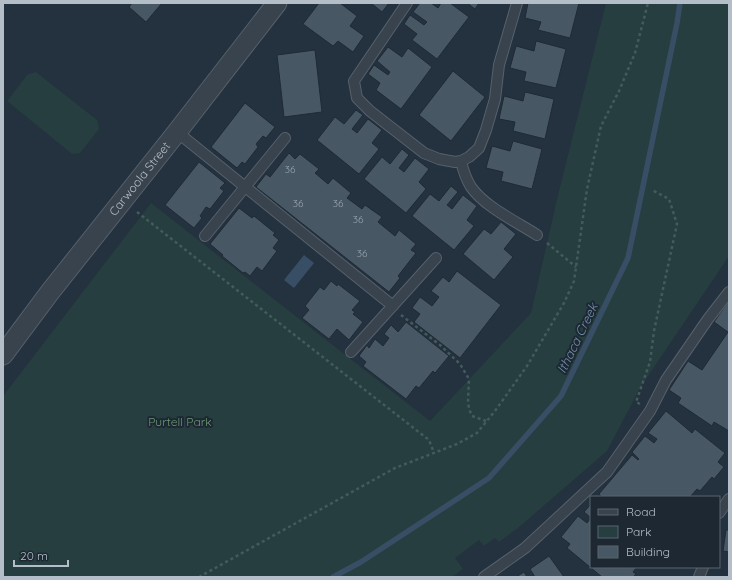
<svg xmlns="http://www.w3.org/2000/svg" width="732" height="580" font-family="Quicksand,sans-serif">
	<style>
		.green { fill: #263e3f }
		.water { fill: #384e65 }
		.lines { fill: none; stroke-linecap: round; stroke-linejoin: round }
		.stream { stroke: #384e65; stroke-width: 5.5 }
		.building { fill: #485764; stroke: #1f2a35 }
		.service-casing { stroke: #56616c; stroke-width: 12 }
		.minor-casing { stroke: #56616c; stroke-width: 21 }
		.path { stroke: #445b5c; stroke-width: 2.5; stroke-dasharray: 3 3; stroke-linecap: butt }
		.service { stroke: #38434e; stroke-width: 10 }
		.minor { stroke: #38434e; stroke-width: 19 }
		.labels { text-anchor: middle; stroke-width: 4; stroke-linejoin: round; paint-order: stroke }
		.number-label { font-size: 10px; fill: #99a4b0 }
		.street-label { font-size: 12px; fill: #b4bec9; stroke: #1d2833 }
		.park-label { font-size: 12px; fill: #6b9a72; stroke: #1d2833 }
		.water-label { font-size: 13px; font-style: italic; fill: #7491ac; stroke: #1d2833 }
	</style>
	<rect width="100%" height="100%" fill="#24313e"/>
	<!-- green -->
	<path class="green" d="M606,3H729V256L640,388L607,451L518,528L499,542L495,538L484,546L479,540L455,558L463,569L452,577H3V396L151,203L430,421L531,313L558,195Z
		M36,72L97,120L99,129L80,153L72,154L7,101L28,74Z"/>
	<!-- water -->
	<path class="water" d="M304,255L314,263L294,288L284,280Z"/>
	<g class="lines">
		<!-- stream -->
		<path class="stream" d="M333,577L361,562L489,478L561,396L628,258L677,23L680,3"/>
	</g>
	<!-- building -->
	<path class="building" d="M132,3H162L146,22L129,7Z
		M319,3H340L357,16L350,26L364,36L353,52L338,41L333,46L303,24Z
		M371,3H389L382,12Z
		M420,3H431L438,8L441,3H450L469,17L437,59L412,40L417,34L404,24L410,15L424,25L427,22L413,12Z
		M467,3H479L475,9Z
		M528,3H579L570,38L538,30L541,22L525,18Z
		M536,41L566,49L556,88L524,81L526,72L510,68L516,46L534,51Z
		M388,47L402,57L408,48L432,67L401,109L376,90L380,83L368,74L374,65L388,75L390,72L377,61Z
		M315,50L322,112L284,117L277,55Z
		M453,71L485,97L451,141L419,115Z
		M525,92L554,99L545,139L513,131L515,122L499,119L504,96L523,101Z
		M245,103L275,127L266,138L263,136L256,144L258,147L245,164L242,162L237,168L211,147Z
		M356,110L363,115L352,129L357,133L368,119L382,130L372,143L379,149L359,174L317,140L335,117L344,124Z
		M513,141L542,149L532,189L501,181L503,172L486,168L492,146L510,151Z
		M402,149L409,155L399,168L404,172L415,158L429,169L419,182L426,189L406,213L364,179L382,157L390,164Z
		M289,153L295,159L300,154L319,169L315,173L328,184L333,178L351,193L347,198L362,209L365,205L382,217L378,222L395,236L399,230L416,244L411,250L416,253L398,276L400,278L389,292L256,187L266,174L270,177Z
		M199,162L225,183L220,188L224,191L210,209L206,207L200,216L202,218L194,228L165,205Z
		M451,186L458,192L447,205L452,209L463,195L477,206L467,220L474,226L454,250L412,216L430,194L439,201Z
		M239,208L252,218L254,216L275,233L273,235L279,240L273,248L277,251L262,271L257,267L250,276L245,272L243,273L222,256L223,255L210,244Z
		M501,222L516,234L504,249L513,257L494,280L463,254L484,229L491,234Z
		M457,271L501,305L460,358L414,322L420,314L412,308L420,297L432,306L439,297L431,291L443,277L449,282Z
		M331,281L337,286L338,284L360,301L352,310L355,312L353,314L363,322L349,340L337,329L329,339L302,318L309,310L305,306L320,287L324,290Z
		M728,302L729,303V431L714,422L712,426L678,403L681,398L669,390L688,361L702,370L728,332L714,322Z
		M406,322L449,356L435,373L433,371L419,388L416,386L406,399L363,366L366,362L359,356L367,345L369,348L375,339L383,346L389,338L384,334L391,325L398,332Z
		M666,411L692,433L695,429L725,453L718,462L724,467L714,479L712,477L700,491L697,489L690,497H602L599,494L632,455L638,460L639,459L632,452L645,436L654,443L657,439L648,433Z
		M591,504V518L584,512Z
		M578,516L587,523L591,518V567H637L633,572L636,574L633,577H602L567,548L570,544L561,537Z
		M726,530H729V552L723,551Z
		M549,556L564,577H535L530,569Z
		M524,572L527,577H516Z"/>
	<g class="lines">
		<!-- service casing -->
		<g class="service-casing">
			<path id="service" d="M407,3L354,81L357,98L370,111L424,153L439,159L455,162L461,161L469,157L479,148L486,130L495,99L499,65L517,3
				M177,132L393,306
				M461,161C463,170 466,179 471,187C485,207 517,222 537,235
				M205,236L285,138
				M351,352L436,258
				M719,513L729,499
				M484,577L525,548L607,472L650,411L666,380L708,319L729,292
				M699,577L703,567"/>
		</g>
		<!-- minor casing -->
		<g class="minor-casing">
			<g id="minor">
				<path id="s1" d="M3,355L50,292L177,132L277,3"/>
			</g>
		</g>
		<!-- path -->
		<path class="path" d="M137,212L429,440L434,453
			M547,243L576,267
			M401,315L440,345L460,364L469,379L468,401L469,409L472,416L486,421
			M640,404L636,402L650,362L654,331L677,224L669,199L652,190
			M199,577L395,468L457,444L477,433L495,411L527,366L564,303L574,281L587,189L601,126L619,91L635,53L648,3"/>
		<!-- service -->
		<use href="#service" class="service"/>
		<!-- minor -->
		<use href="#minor" class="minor"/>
	</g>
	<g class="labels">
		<!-- number labels -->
		<g class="number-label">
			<text x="290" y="173">36</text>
			<text x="298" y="207">36</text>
			<text x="338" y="207">36</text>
			<text x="358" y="223">36</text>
			<text x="362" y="257">36</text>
		</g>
		<!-- street labels -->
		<g class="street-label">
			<text dy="4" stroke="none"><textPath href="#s1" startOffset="223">Carwoola Street</textPath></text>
		</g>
		<!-- park labels -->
		<g class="park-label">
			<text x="180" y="426">Purtell Park</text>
		</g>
		<!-- water labels -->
		<g class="water-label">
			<text transform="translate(577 338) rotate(-64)" y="5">Ithaca Creek</text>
		</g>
	</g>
	<!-- border -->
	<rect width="732" height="580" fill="none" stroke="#b4bec9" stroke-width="8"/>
	<!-- legend -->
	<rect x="590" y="496" width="130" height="72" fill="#1d2833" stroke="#59646f"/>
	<rect x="598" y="509" width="20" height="6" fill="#38434e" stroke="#59646f"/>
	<text x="626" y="516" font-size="12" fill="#b4bec9">Road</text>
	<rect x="598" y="526" width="20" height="12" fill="#263e3f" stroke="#59646f"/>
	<text x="626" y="536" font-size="12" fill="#b4bec9">Park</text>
	<rect x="598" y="546" width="20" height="12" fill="#485764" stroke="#59646f"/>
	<text x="626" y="556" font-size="12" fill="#b4bec9">Building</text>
	<!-- scale -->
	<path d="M14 560v6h54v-6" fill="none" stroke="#b4bec9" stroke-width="2"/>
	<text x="20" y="560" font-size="12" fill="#b4bec9" stroke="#1d2833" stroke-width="3" paint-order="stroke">20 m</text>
</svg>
